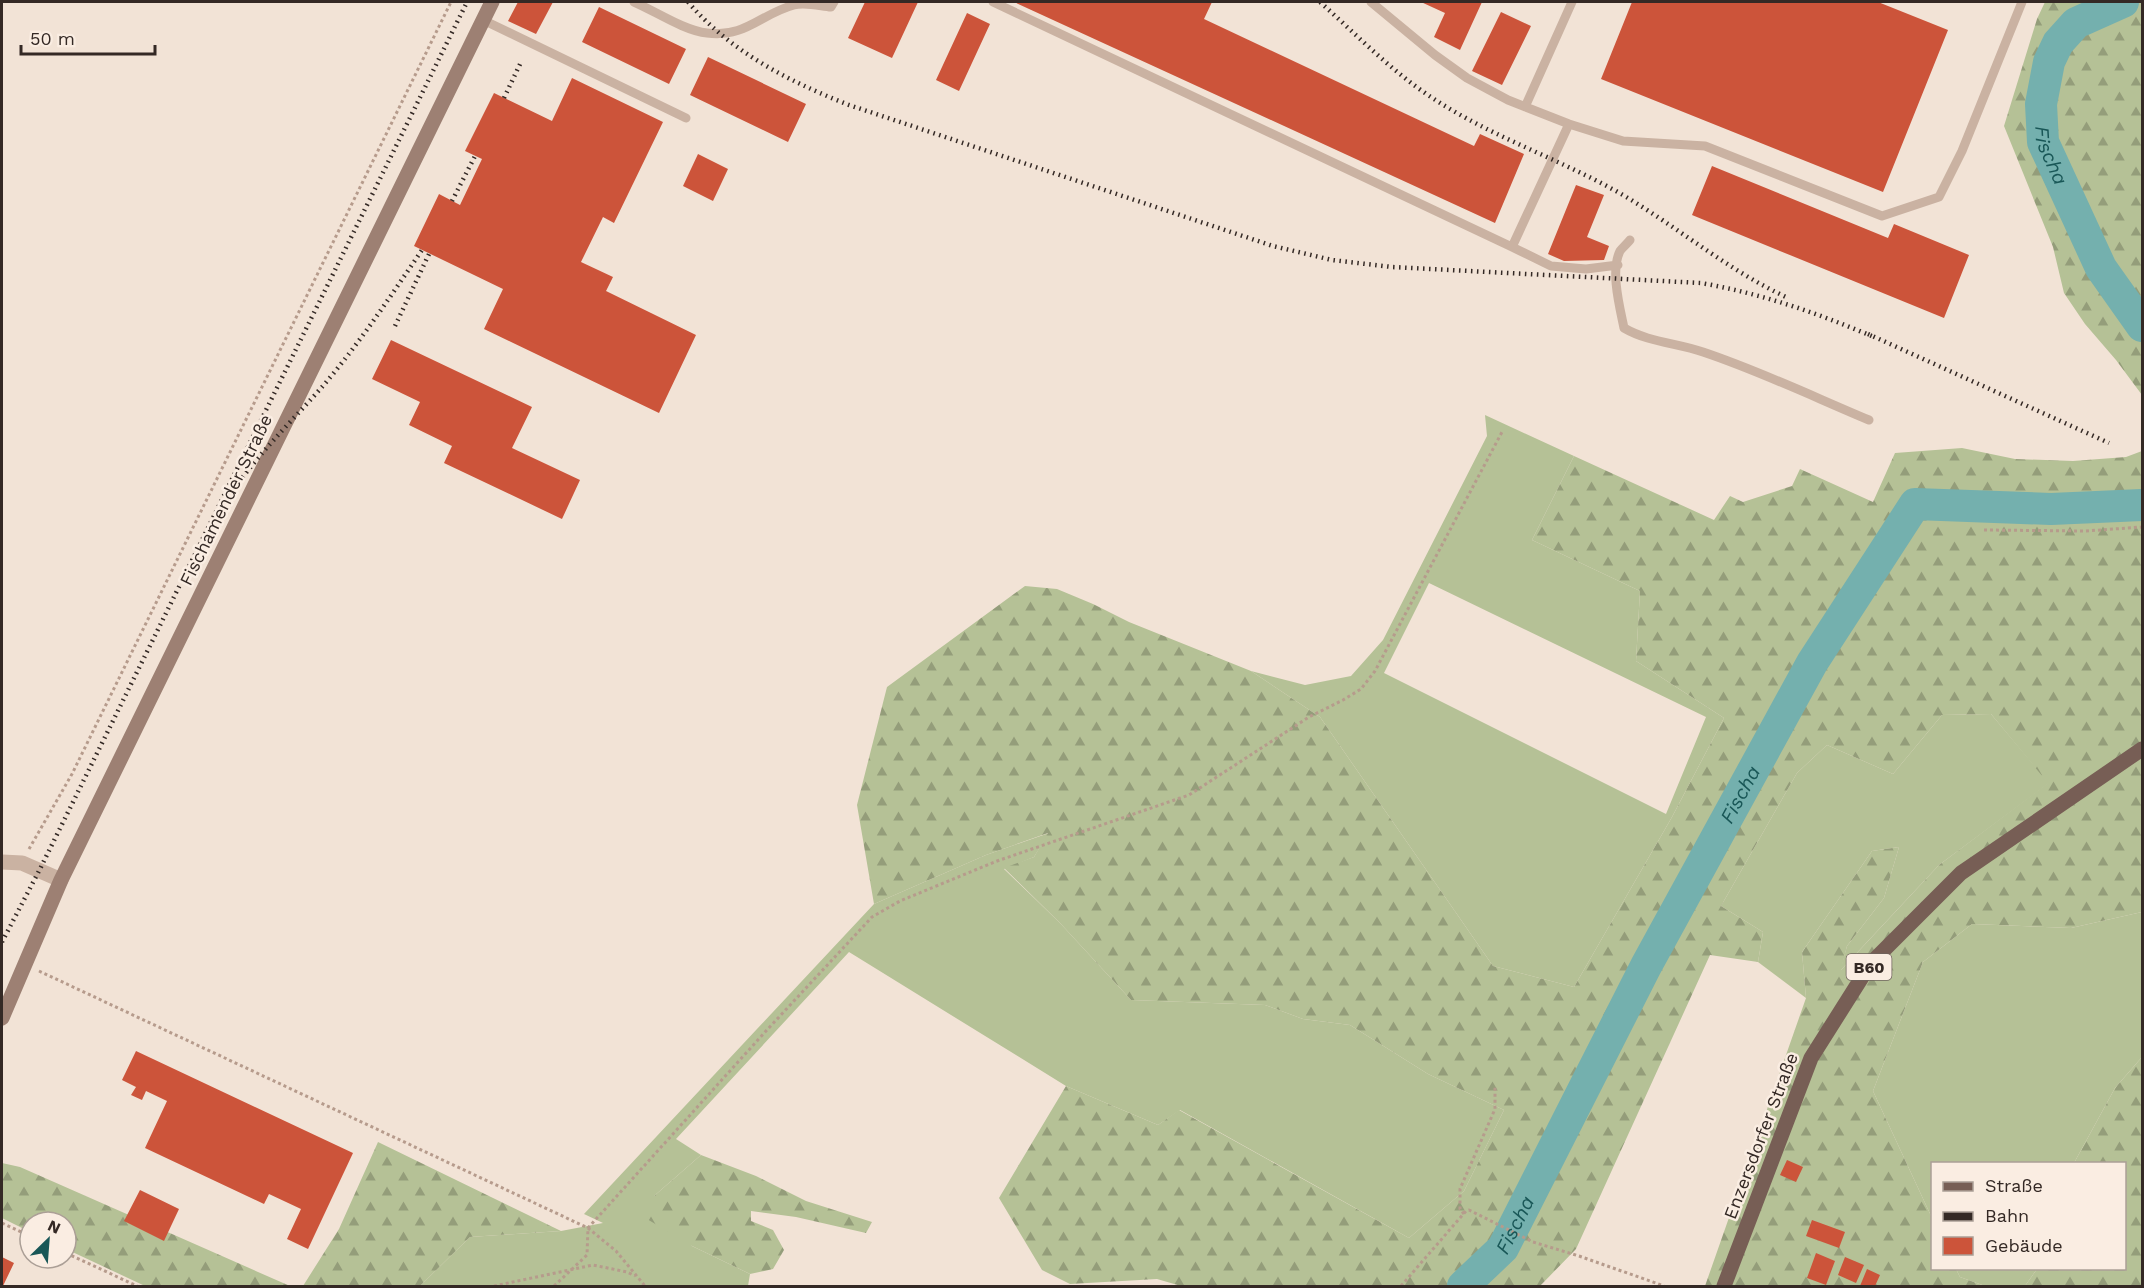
<svg xmlns="http://www.w3.org/2000/svg" width="2144" height="1288" font-family="'Work Sans',sans-serif">
	<style>
		.grass { fill: #b5c196; fill-rule: evenodd }
		.forest { fill: url(#forest-firs) }
		.lines { fill: none; stroke-linecap: round; stroke-linejoin: round }
		.river { stroke: #74b0ae; stroke-width: 32 }
		.building { fill: #cc543a }
		.path { stroke: #b69b8c; stroke-width: 3; stroke-dasharray: 3 3; stroke-linecap: butt }
		.lane { stroke: #cab2a2; stroke-width: 9 }
		.street { stroke: #cab2a2; stroke-width: 15 }
		.secondary { stroke: #9d8073; stroke-width: 15 }
		.primary { stroke: #775e55; stroke-width: 15 }
		.rail { stroke: #342925; stroke-width: 4.5; stroke-dasharray: 1.5 4.5; stroke-linecap: butt }
		.labels { text-anchor: middle; stroke-width: 5; stroke-linejoin: round; paint-order: stroke }
		.shield { fill: #faede2; stroke: #6f645e; stroke-width: 1.5 }
		.shield-label { font-size: 16px; font-weight: bold; fill: #342925 }
		.street-label { font-size: 18px; fill: #342925; stroke: #faede2 }
		.water-label { font-size: 20px; font-style: italic; fill: #195757; stroke: #faede2 }
	</style>
	<defs>
		<pattern id="forest-firs" width="22" height="20" patternUnits="userSpaceOnUse" patternTransform="scale(1.5)"><rect width="22" height="20" fill="#b5c196"/><path d="M5 1l3.5 6h-7zM16 11l3.5 6h-7z" fill="#949d7a"/></pattern>
	</defs>
	<rect width="100%" height="100%" fill="#f2e3d6"/>
	<!-- grass -->
	<path class="grass" d="M1485,415L1574,456L1532,540L1640,591L1636,661L1724,718L1672,817L1574,987L1493,966L1320,717L1251,671L1305,685L1351,676L1383,640L1487,436ZM1429,583L1706,717L1666,814L1384,673Z
		M1991,714L2049,783L1939,865L1840,971L1847,946L1884,898L1899,847L1872,851L1802,952L1806,998L1758,962L1763,932L1721,906L1797,773L1827,745L1893,774L1942,715Z
		M1049,833L1034,857L1004,869L1060,923L1131,1000L1265,1005L1303,1019L1350,1025L1428,1074L1504,1110L1464,1191L1409,1238L1180,1110L1158,1125L1066,1086L849,952L676,1139L701,1155L654,1196L692,1246L750,1274L748,1286H420L470,1237L561,1231L603,1223L584,1214L874,904L986,855Z
		M2142,912V1057L2115,1088L2074,1163L1932,1164V1218L1873,1091L1923,962L1972,924L2071,928Z
		M1956,1269H2037L2025,1286H1985L1960,1277Z"/>
	<!-- forest -->
	<path class="forest" d="M2045,2H2142V395L2116,360L2085,324L2064,293L2053,247L2004,126L2037,19Z
		M1962,448L2015,459L2073,461L2126,457L2142,451V912L2071,928L1972,924L1923,962L1873,1091L1932,1218V1268L1956,1269L1960,1277L1985,1286H1705L1806,998L1802,952L1872,851L1899,847L1884,898L1847,946L1841,970L1939,865L2048,783L1991,714L1942,715L1893,774L1827,745L1797,773L1721,906L1763,932L1758,962L1710,955L1576,1249L1540,1286H1181L1157,1279L1070,1284L1042,1270L999,1198L1066,1086L1158,1125L1179,1110L1409,1238L1464,1191L1504,1110L1428,1074L1350,1025L1303,1019L1265,1005L1131,1000L1060,923L1004,868L1034,857L1048,833L986,855L874,904L857,805L887,687L1025,586L1057,589L1093,604L1129,622L1251,671L1320,717L1493,966L1574,987L1672,817L1724,718L1636,661L1640,591L1532,540L1574,456L1714,520L1730,496L1743,502L1792,486L1800,469L1873,502L1895,453Z
		M2142,1057V1286H2025L2037,1269L2124,1268V1164L2074,1163L2115,1088Z
		M378,1142L561,1231L470,1237L420,1286H303L339,1229Z
		M701,1155L756,1176L806,1201L872,1222L866,1233L796,1217L751,1211V1221L773,1230L784,1250L773,1269L750,1274L692,1246L642,1216L654,1196Z
		M2,1163L20,1167L290,1286H145L66,1249V1222H30V1232L2,1218Z"/>
	<g class="lines">
		<!-- river -->
		<g class="river">
			<path id="s1" d="M2123,2L2076,23L2058,43L2049,62L2041,104L2043,142L2101,268L2142,326"/>
			<path id="s2" d="M1463,1286L1503,1248L1646,966L1812,663L1915,504L2051,509L2142,505"/>
		</g>
	</g>
	<!-- building -->
	<path class="building" d="M518,2H553L536,34L508,21Z
		M865,2H918L892,58L848,38Z
		M1014,2H1212L1204,19L1474,146L1480,134L1524,154L1495,223Z
		M1421,2H1482L1460,50L1434,37L1445,13Z
		M1632,2H1878L1948,30L1883,192L1601,79Z
		M599,7L686,49L669,84L582,42Z
		M1501,12L1531,26L1502,85L1472,71Z
		M967,13L990,24L959,91L936,80Z
		M708,57L806,104L788,142L690,95Z
		M572,78L663,122L614,223L603,217L581,262L613,277L606,291L696,335L659,413L484,329L503,289L414,246L439,194L460,205L482,159L465,151L494,93L552,121Z
		M698,154L728,169L713,201L683,186Z
		M1712,166L1888,238L1894,224L1969,255L1944,318L1692,215Z
		M1576,185L1604,195L1587,237L1609,246L1604,260L1564,261L1548,254Z
		M391,340L532,407L512,448L580,480L562,519L444,463L452,446L409,425L420,402L372,379Z
		M136,1051L353,1153L308,1249L287,1239L301,1209L269,1194L264,1204L145,1148L167,1101L146,1091L142,1100L131,1095L136,1087L122,1080Z
		M1787,1160L1803,1167L1796,1182L1780,1175Z
		M140,1190L179,1209L164,1241L124,1221Z
		M1812,1220L1845,1232L1839,1248L1806,1236Z
		M1816,1253L1835,1261L1826,1285L1807,1278Z
		M2,1257L14,1263L3,1286H2Z
		M1845,1257L1864,1265L1856,1283L1838,1275Z
		M1867,1269L1880,1275L1875,1286H1860Z"/>
	<g class="lines">
		<!-- path -->
		<path class="path" d="M1984,530L2086,531L2142,527
			M29,849L72,774L451,2
			M39,971L588,1228L616,1251L645,1286
			M1464,1214L1460,1209V1189L1495,1109V1086
			M2,1223L30,1236
			M66,1253L137,1286
			M494,1286L593,1265L627,1272L635,1276
			M554,1286L587,1255L588,1228L766,1031L872,917L900,901L997,861L1189,795L1309,717L1343,700L1361,689L1375,671L1502,432
			M1401,1286L1466,1211L1469,1210L1533,1242L1579,1256L1664,1286"/>
		<!-- lane -->
		<path class="lane" d="M634,2C655,11 685,31 707,33C746,38 760,14 794,5C805,2 820,6 831,7L834,2
			M993,2L1512,247L1569,124
			M1371,2L1435,55L1467,78L1508,100L1569,124L1623,141L1705,146L1882,216L1939,197L1962,151L2022,2
			M483,20L686,118
			M1525,107L1572,2
			M1630,240C1627,244 1622,248 1620,251C1610,271 1620,308 1624,328C1648,342 1676,343 1703,352C1760,371 1814,397 1869,420
			M1512,247L1551,266L1586,269L1618,265"/>
		<!-- street -->
		<path class="street" d="M2,862L22,863L61,880"/>
		<!-- secondary -->
		<path class="secondary" d="M2,1018L61,880L492,2"/>
		<!-- primary -->
		<path class="primary" d="M1724,1286L1811,1058L1871,963L1961,873L2142,749"/>
		<!-- rail -->
		<path class="rail" d="M688,2C731,52 788,81 849,105L1273,246L1332,260L1392,267L1701,283C1763,294 1817,313 1874,337
			M1320,2C1357,35 1392,72 1434,99C1495,139 1566,161 1628,198C1681,230 1730,271 1786,297
			M504,98L521,62
			M452,201L475,156
			M395,326L429,254
			M1868,334L2109,443
			M232,492C258,454 292,421 322,387C359,344 390,297 422,250
			M2,942L40,869L467,2"/>
	</g>
	<g class="labels">
		<!-- shield labels -->
		<rect class="shield" x="1846.5" y="954" width="45" height="26" rx="4.5"/>
		<g class="shield-label">
			<text x="1869" y="973">B60</text>
		</g>
		<!-- street labels -->
		<g class="street-label">
			<text transform="translate(226 500) rotate(-64)" y="6">Fischamender Straße</text>
			<text transform="translate(1761 1136) rotate(-69)" y="6">Enzersdorfer Straße</text>
		</g>
		<!-- water labels -->
		<g class="water-label">
			<text dy="7" stroke="none"><textPath href="#s1" startOffset="195">Fischa</textPath></text>
			<text dy="7" stroke="none"><textPath href="#s2" startOffset="567">Fischa</textPath></text>
			<text dy="7" stroke="none"><textPath href="#s2" startOffset="81">Fischa</textPath></text>
		</g>
	</g>
	<!-- border -->
	<rect width="2144" height="1288" fill="none" stroke="#342925" stroke-width="6"/>
	<!-- legend -->
	<rect x="1931" y="1162" width="195" height="108" fill="#faede2" stroke="#ab9f96" stroke-width="1.5"/>
	<rect x="1943" y="1182" width="30" height="9" fill="#775e55" stroke="#ab9f96" stroke-width="1.5"/>
	<text x="1985" y="1192" font-size="18" fill="#342925">Straße</text>
	<rect x="1943" y="1212" width="30" height="9" fill="#342925" stroke="#ab9f96" stroke-width="1.5"/>
	<text x="1985" y="1222" font-size="18" fill="#342925">Bahn</text>
	<rect x="1943" y="1237" width="30" height="18" fill="#cc543a" stroke="#ab9f96" stroke-width="1.5"/>
	<text x="1985" y="1252" font-size="18" fill="#342925">Gebäude</text>
	<!-- north arrow -->
	<g transform="translate(48 1240) rotate(25)"><circle r="28" fill="#faede2" stroke="#ab9f96" stroke-width="1.5"/>
	<path d="M0-4.5L10 22L0 15L-10 22Z" fill="#195757"/>
	<text y="-9" font-size="16" font-weight="bold" text-anchor="middle" fill="#342925">N</text>
	</g>
	<!-- scale -->
	<path d="M21 45v9h134v-9" fill="none" stroke="#342925" stroke-width="3"/>
	<text x="30" y="45" font-size="18" fill="#342925" stroke="#faede2" stroke-width="4.5" paint-order="stroke">50 m</text>
</svg>
